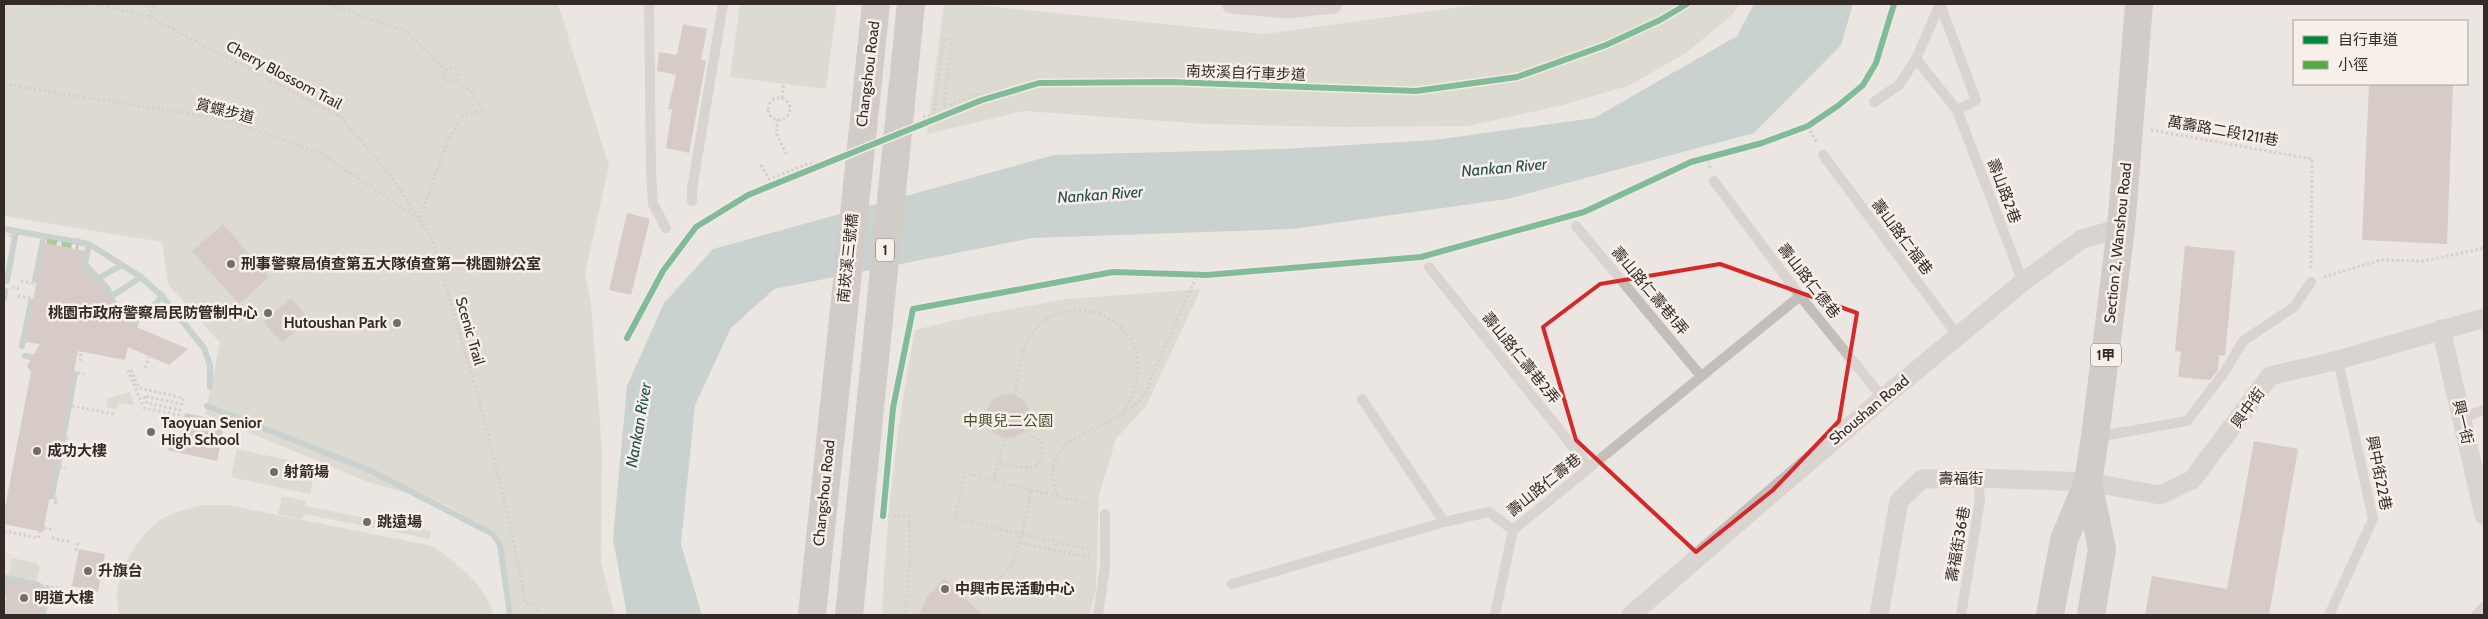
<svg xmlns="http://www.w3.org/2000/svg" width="2488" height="619" font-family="Cabin,'Noto Sans TC',sans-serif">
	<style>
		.green { fill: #cdcfbd }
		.plaza { fill: #e4d9cf }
		.water { fill: #9fbbb8 }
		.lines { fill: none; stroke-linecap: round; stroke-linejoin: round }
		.stream { stroke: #9fbbb8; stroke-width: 6 }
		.building { fill: #bcaaa5 }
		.path { stroke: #bcb6b3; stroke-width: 3; stroke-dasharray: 2.5 2.5; stroke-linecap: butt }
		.service { stroke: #c3beba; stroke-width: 10 }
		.minor { stroke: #c3beba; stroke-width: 19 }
		.primary { stroke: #b3ada9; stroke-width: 28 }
		.path-bridge { stroke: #bcb6b3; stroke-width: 3; stroke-dasharray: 2.5 2.5; stroke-linecap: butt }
		.quiet { stroke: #54ab44; stroke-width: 5; stroke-dasharray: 10 5; stroke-linecap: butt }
		.cycleway-casing { stroke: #f7efe9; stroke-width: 9 }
		.cycleway { stroke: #00873e; stroke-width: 6 }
		.marked { fill: none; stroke: #d62828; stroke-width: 4; stroke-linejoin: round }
		.poi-dot { fill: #746c69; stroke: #f7efe9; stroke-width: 2 }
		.labels { text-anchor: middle; stroke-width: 5; stroke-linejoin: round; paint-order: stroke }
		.shield { fill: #f7efe9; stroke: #6e6663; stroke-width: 1 }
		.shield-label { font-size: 14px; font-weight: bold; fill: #342b29 }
		.street-label { font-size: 15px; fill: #342b29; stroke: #f7efe9 }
		.poi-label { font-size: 15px; font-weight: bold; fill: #342b29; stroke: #f7efe9; text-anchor: start }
		.park-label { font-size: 15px; fill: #464f30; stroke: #f7efe9 }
		.water-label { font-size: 16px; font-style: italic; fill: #235050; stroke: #f7efe9 }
	</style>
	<rect width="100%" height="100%" fill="#ebe6e1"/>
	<!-- green -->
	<path class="green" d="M4,4H558L609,166L585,274L591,303L602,450L601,562L615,615H513L503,548L498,534L446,505L368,482L205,414L220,343L168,284L162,242L4,216Z
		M740,4H837L826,89L730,77Z
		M944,4H966L1264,34L1483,4H1739L1732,15L1686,53L1628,86L1559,106L1468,126L1337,127L1205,124L1024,111L927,134Z
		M1201,289L1146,406L1116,439L1099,495L1096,589L1089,615H882C886,519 897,424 915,330L964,318L1066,299Z
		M130,392L134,405L119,403L116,409L106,407L108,398Z
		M237,449L316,466L310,494L231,477Z
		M282,496L306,501L305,506L431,531L430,539L304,514L302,519L278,514Z
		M204,505H228L432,546C457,563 485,585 494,615H119C119,609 116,602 117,596C118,569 138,536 160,520C173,511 189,509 204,505Z
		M12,558L36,563L40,567L36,583L8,578Z"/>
	<!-- plaza -->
	<path class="plaza" d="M4,553L13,554L4,592Z"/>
	<!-- water -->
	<path class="water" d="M1754,4H1853L1841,45L1754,133L1507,199L1292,229L1032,238L774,289L731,328L695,405L681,544L702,615H627L613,539L627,386L664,303L713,249L1054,155L1282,149L1434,140L1594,118L1737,36Z"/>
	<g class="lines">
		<!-- stream -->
		<path class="stream" d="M4,229L89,244L141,277L162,296L204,348L210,365V387
			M89,244L85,264L108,289L117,311L146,316L162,296
			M99,278L122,265
			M35,280L44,236
			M7,281L16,231
			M112,296L141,277
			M4,299L5,291
			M135,325L137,315
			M22,346L31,302
			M25,356L39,358
			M207,406L371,471L493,534L500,545L510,615
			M52,496L75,374
			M4,594L7,578L38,585
			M43,615L48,589"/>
	</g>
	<!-- building -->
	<path class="building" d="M683,24L707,29L701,60L706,61L689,153L666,148L672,109H668L676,75L657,71L659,52L677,55Z
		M2369,84H2453L2447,244L2362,240Z
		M627,213L650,219L631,295L609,290Z
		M223,224L269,277L239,304L192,251Z
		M44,243L85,251L82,265L106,291L113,304L114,313L133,317L132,325L188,349L169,365L128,347L125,360L78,351L43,532L4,524V513L31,372L27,366L40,344L25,342Z
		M2185,246L2235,251L2225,356L2219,355L2218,370L2210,380L2178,377L2181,352L2175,351Z
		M291,298L309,319L282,343L264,322Z
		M986 416a22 22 0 1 1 44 0a22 22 0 1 1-44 0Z
		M185,413L225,421L217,461L167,450L180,437Z
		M2254,441L2298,449L2269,615H2145L2152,576L2227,589Z
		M79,549L105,554L98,592L72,586Z
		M944,578L982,615H919L926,599Z
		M8,580L47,587L42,615H4Z"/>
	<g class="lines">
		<!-- path -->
		<path class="path" d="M39,4L60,7L90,4
			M97,4L149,17L341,117L392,177L432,238L488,432L512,534L526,604L535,603L538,615
			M329,4L405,31L446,70
			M149,17L153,4
			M444 75a7 7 0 1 1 14 0a7 7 0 1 1-14 0Z
			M4,84L232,121L322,154L417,217
			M782,98L784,84
			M768 109a11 11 0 1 1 22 0a11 11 0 1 1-22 0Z
			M923,117L934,114L944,38L952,39L944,107L978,94L982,100
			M778,119L776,133L787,155
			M1808,126L1817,143
			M2151,130L2312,159L2311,269
			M1707,156L1710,168
			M761,165L769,179L808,164H836
			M420,218L448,140L463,115L484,111L471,91L455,80
			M10,237L12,227
			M77,249L79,238
			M2324,277L2380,260L2424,261L2484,248
			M21,281L59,289
			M12,287L19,289
			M18,296L56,303
			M80,361L81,352
			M4,365L5,366
			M70,368L72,359
			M145,368L149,357
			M128,370L142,404
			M131,370L139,388L183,398L182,404L144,396L147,403L180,410L179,415L143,408
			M73,372L84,374
			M1014,396C1018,377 1019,354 1030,337C1070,274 1178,331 1123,412
			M67,405L114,414
			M61,437L71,439
			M55,466L66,468
			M994,480L1005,438
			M1031,490L1094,505
			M1057,496C1034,428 1114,435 1142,397C1150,386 1152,374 1158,362C1171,333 1184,304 1198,274
			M49,498L56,499L55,502L59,503
			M883,516H909L910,560L905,615
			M44,528L54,530
			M4,531L38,538L40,531
			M52,538L71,542
			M78,543L76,550L79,551
			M1019,543L1092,558
			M996,581L1010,568L1022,534L955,519L965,473L1031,490L1022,534L1091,550
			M41,585L62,589
			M69,590L72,585"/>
		<!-- service -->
		<path class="service" d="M649,4L651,170L653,204L666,228
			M1916,59L1957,110L1976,100L1940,4
			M1874,102L1899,85L1916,59L1940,4
			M1957,110L2023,282
			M1823,155L1958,336
			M1714,181L1800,296L1883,398
			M692,201V189L723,4
			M1576,226L1701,376
			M1429,267L1590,468
			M1362,399L1444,522
			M2462,418L2484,410
			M2096,437L2187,421L2224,373L2243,341L2294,307L2311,282
			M1232,584L1444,522L1489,512L1513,530L1800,296
			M1098,615L1105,567V514
			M1495,615L1513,530
			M1961,615L1980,500L1978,478
			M2329,615L2373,519L2338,360
			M2476,615L2484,607"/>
		<!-- minor -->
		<path class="minor" d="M1231,4L1287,9L1333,4
			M2441,329L2484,515
			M1631,615L1883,398L2023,282L2082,239L2121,228
			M1879,615L1899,501L1922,479L1978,478L2088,482L2160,495L2192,480L2270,376L2338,360L2484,318"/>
		<!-- primary -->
		<path class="primary" d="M2088,482L2102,549L2091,615
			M812,615L876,4
			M849,615L911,4
			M2050,615L2064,540L2088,482L2095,437L2121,228L2139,4"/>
		<!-- path-bridge -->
		<path class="path-bridge" d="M996,404C1013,389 1029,407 1023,426L1029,435L1041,441C1049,477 1021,468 999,462"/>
		<!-- quiet -->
		<path class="quiet" d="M47,241L78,247"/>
		<!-- cycleway casing -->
		<g class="cycleway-casing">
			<path id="cycleway" d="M627,338L663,271L696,227L748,195L982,100L1039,83L1170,82L1416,91L1517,77L1606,45L1660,20L1687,4
				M883,516L893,408L913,309L1113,272L1207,275L1421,257L1584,212L1691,162L1762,143L1808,126L1839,105L1863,85L1876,63L1894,4"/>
		</g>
		<!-- cycleway -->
		<use href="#cycleway" class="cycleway"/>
	</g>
	<!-- marked area -->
	<path d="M0 0H2488V619H0ZM1720,264L1857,313L1839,421L1773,490L1696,552L1576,440L1543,327L1600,284Z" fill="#ebe6e1" fill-opacity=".55" fill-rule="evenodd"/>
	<path class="marked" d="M1720,264L1857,313L1839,421L1773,490L1696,552L1576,440L1543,327L1600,284Z"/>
	<!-- markers -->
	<g class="poi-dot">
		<circle cx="231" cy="264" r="5"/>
		<circle cx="268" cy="313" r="5"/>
		<circle cx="397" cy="323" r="5"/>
		<circle cx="151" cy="432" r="5"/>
		<circle cx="37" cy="451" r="5"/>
		<circle cx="274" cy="472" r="5"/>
		<circle cx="367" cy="522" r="5"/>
		<circle cx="88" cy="571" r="5"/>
		<circle cx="945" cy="589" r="5"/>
		<circle cx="24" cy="598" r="5"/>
	</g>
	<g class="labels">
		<!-- shield labels -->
		<g class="shield">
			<rect x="876" y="238.5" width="18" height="23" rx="4"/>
			<rect x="2091" y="343.5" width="30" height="23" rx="4"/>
		</g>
		<g class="shield-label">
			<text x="885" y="255">1</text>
			<text x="2106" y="360">1甲</text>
		</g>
		<!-- street labels -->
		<g class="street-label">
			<text transform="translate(1246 73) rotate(2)" y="5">南崁溪自行車步道</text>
			<text transform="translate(868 74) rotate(-83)" y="5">Changshou Road</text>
			<text transform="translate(284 75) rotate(28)" y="5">Cherry Blossom Trail</text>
			<text transform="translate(225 111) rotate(14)" y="5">賞蝶步道</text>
			<text transform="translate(2223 131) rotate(10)" y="5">萬壽路二段1211巷</text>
			<text transform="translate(2004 191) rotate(69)" y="5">壽山路2巷</text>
			<text transform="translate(1902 237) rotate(53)" y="5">壽山路仁福巷</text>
			<text transform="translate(2118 243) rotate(-84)" y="5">Section 2, Wanshou Road</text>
			<text transform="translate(848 258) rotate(-84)" y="5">南崁溪三號橋</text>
			<text transform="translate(1809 281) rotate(52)" y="5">壽山路仁德巷</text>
			<text transform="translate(1650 291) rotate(50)" y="5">壽山路仁壽巷1弄</text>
			<text transform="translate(470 331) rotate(74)" y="5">Scenic Trail</text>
			<text transform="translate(1521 358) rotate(51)" y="5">壽山路仁壽巷2弄</text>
			<text transform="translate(2248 408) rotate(-54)" y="5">興中街</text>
			<text transform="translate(1869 410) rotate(-40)" y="5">Shoushan Road</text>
			<text transform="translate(2463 422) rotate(77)" y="5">興一街</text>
			<text transform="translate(2379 473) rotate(79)" y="5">興中街22巷</text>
			<text x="1961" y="484">壽福街</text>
			<text transform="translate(1544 485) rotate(-39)" y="5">壽山路仁壽巷</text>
			<text transform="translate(824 493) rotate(-84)" y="5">Changshou Road</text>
			<text transform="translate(1958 544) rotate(-80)" y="5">壽福街36巷</text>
		</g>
		<!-- poi labels -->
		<g class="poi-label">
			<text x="241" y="269">刑事警察局偵查第五大隊偵查第一桃園辦公室</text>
			<text x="258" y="318" text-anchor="end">桃園市政府警察局民防管制中心</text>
			<text x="387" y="328" text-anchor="end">Hutoushan Park</text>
			<text x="161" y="428">Taoyuan Senior<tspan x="161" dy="17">High School</tspan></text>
			<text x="47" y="456">成功大樓</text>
			<text x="284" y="477">射箭場</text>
			<text x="377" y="527">跳遠場</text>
			<text x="98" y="576">升旗台</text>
			<text x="955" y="594">中興市民活動中心</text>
			<text x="34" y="603">明道大樓</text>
		</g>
		<!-- park labels -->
		<g class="park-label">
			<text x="1008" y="426">中興兒二公園</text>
		</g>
		<!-- water labels -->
		<g class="water-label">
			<text transform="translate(1504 167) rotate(-5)" y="6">Nankan River</text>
			<text transform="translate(1100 194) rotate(-4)" y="6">Nankan River</text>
			<text transform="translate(638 425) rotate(-80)" y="6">Nankan River</text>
		</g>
	</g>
	<!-- border -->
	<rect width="2488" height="619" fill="none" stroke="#342b29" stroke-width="10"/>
	<!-- legend -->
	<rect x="2293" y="20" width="175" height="65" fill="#f7efe9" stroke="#a9a19c"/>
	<rect x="2303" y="36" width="25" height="8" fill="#00873e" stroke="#a9a19c"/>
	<text x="2338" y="45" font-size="15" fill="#342b29">自行車道</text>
	<rect x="2303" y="61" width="25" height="8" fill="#54ab44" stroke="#a9a19c"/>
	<text x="2338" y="70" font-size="15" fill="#342b29">小徑</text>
</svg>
